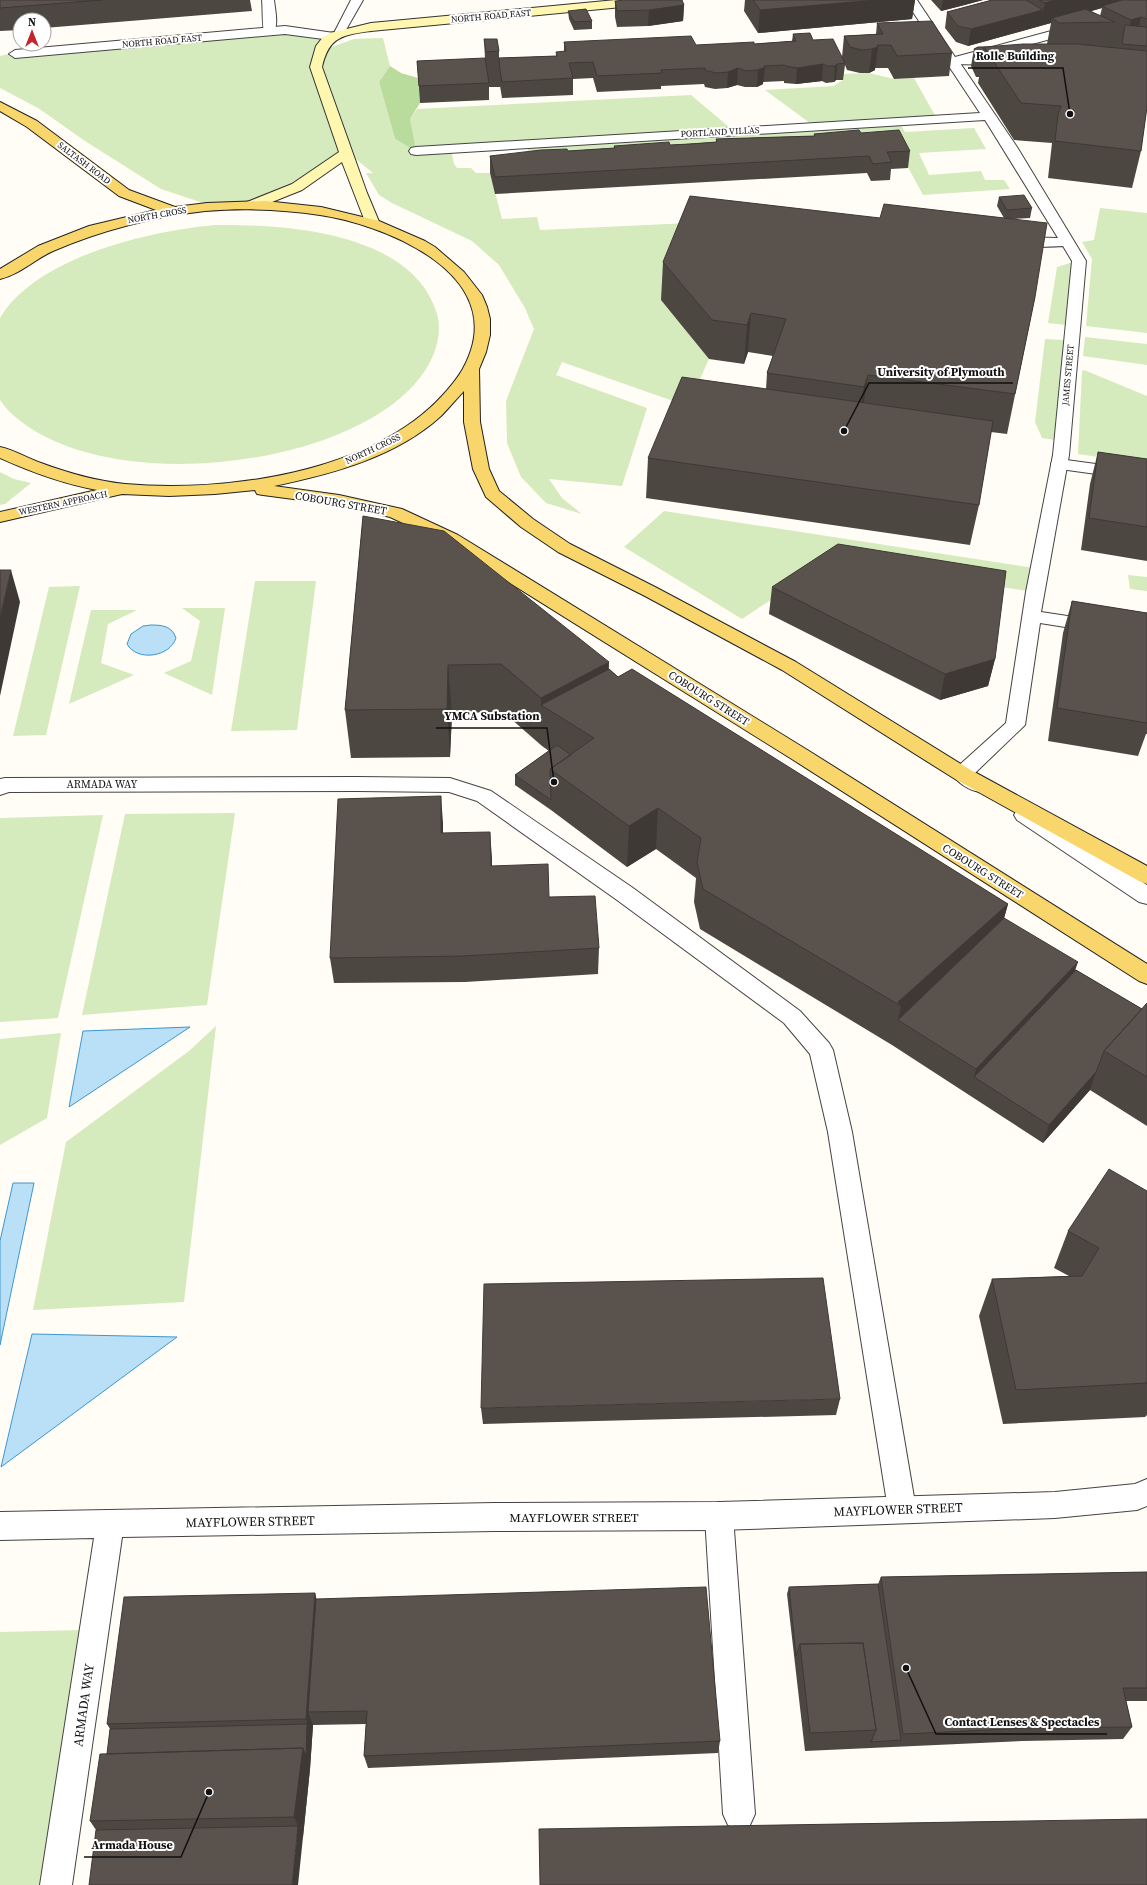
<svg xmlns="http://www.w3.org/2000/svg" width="1147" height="1885" font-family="'Source Serif 4',serif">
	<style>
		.green { fill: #d5ebbd }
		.forest { fill: #b9dc9c }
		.water { fill: #b9e0f7; stroke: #3f96cf }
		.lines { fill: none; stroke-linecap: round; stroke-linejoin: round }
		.lane-casing { stroke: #444; stroke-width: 2 }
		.street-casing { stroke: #444; stroke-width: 2 }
		.secondary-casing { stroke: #333; stroke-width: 2 }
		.primary-casing { stroke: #222; stroke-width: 2 }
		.lane { fill: #fff; fill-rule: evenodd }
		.street { fill: #fff; fill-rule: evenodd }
		.secondary { fill: #fff6b0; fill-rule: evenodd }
		.primary { fill: #f9d66b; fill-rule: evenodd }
		.wall { fill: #4d4742; fill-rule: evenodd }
		.shaded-wall { fill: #3f3936 }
		.building { fill: #5a524d; stroke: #3f3936 }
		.labels { text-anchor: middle; stroke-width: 4; stroke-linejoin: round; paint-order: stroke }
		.far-street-label { font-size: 9px; fill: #111; stroke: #fff }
		.street-label { font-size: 11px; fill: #111; stroke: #fff }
		.near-street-label { font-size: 13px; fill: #111; stroke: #fff }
		.leader { fill: none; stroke: #111; stroke-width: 1.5 }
		.callout-dot { fill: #111; stroke: #fff; stroke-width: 1.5 }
		.callout-label { font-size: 12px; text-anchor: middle; font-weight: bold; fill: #111; stroke: #fff; stroke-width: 4; stroke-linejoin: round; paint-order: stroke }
	</style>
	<rect width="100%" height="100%" fill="#fffdf5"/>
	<!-- green -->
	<path class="green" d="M269,31L331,36L326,49L354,39L383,38L390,66L379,82L395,139L415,150L410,119L417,109L691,95L735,132L814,126L765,90L834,86L843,80L840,74L869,73L894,79L914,78L937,119L899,122L905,132L974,128L986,149L919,153L929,175L981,171L985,180H1004L1010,189L923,195L897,147L531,164L527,144L451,149L454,164L457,168H471L476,173H490L502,219L537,217L540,230L753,220L662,300L709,359L696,388L676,402L562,362L556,375L647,408L622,486L549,479L562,498L582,514L546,503L521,477L507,443L506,401L534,329L525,308L499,265L472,241L392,203L379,195L366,173H373L347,152L297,187L252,205L215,207L161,189L85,141L38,108L0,88V56L8,54Z
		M1100,208L1147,213V333L1086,326L1092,259L1082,242L1094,240Z
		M215,225C285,224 413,232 437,314C444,339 431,367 413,386C334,471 102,495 13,415C8,411 4,405 0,400V318C36,257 149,231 215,225Z
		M1073,262L1066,325L1048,323L1057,267Z
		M1085,337L1147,344V365L1083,356Z
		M1045,339L1064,340L1055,440L1042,438L1035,422Z
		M1084,370L1147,396V464L1078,454L1082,371Z
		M0,472L14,479L31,483L5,504L0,505Z
		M664,511L1041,569L1035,592L829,561L742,619L624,547Z
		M1128,575L1147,577V591L1130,589Z
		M255,581H316L297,730L231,731Z
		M80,586L46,735L13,736L49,587Z
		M182,608H225L212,695L164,673L191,661L200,621Z
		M91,610H137L108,624L101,663L134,675L69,704Z
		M235,813L207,1005L82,1015L125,814Z
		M103,815L58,1018L0,1022V818Z
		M216,1026L184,1302L33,1310L66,1142L189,1051Z
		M61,1033L47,1118L0,1145V1039Z
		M82,1630L42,1885H0V1632Z"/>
	<!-- forest -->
	<path class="forest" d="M390,66L401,73L418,78L420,103L410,119L416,151L395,139L379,82Z"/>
	<!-- water -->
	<path class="water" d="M151,625C162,625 172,626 176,638C170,657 137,662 127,644L131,634L143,626Z
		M190,1027L69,1107L83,1031Z
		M13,1183H34L0,1345V1241Z
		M32,1334L177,1337L1,1467Z"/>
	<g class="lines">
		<!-- lane casing -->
		<g class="lane-casing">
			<path id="lane" d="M262,0H274C275,10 279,25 273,34H265C262,29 263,8 262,0Z
				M954,57H1003L1009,61L1003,65L950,64L948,61L950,58Z
				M1059,459L1147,471V481L1053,468L1051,464L1053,460Z
				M357,777L450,778L491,791L633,888L800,1011L829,1043L833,1050L852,1132L916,1509L912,1519L902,1523L892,1519L888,1509L828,1132L810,1054L784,1023L617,900L477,801L449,792L357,791L350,789L347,784L350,779Z
				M719,1502L729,1506L733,1516L755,1814L750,1825L739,1830L728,1825L723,1814L705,1516L709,1506Z"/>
		</g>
		<!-- street casing -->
		<g class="street-casing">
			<path id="street" d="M351,0H363L343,35H336L335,39L331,40L285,34L15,58L9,54L15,50L285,26L334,33Z
				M905,0H917L955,57L1077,24L1083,28L1081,31L960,63L1017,147L1086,261L1069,455L1041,612L1147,628V640L1040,623L1025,725L975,773L988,781L991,786L988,791C976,795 959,785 952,774L955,769L1006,723L1026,592L1053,455L1072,261L1063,246C1045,247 1027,248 1009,244L1007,241L1009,238L1014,237L1058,238L985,120L416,155L411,154L409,151L411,148L416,147L980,113Z
				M357,777L364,779L367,784L364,789L357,791L9,792L0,795V779L5,778Z
				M1024,808L1031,810L1147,885V904L1139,902L1017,820L1014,815L1017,810Z
				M1147,1479V1506L1137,1510L1055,1518L719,1530L495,1531L122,1537L72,1885H40L94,1538L0,1540V1512L495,1503L719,1502L1055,1492L1135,1484Z"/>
		</g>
		<!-- secondary casing -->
		<g class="secondary-casing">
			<path id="secondary" d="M616,0H659L653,4L371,31C343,35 329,36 322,67L367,193L380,224L378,227H368L366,224L342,162L302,190L257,208H247L245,205L247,202L292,184L339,152L310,67L316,46L323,37L330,33L371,23Z"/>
		</g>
		<!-- primary casing -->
		<g class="primary-casing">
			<path id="primary" d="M0,102L37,121L129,190L175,207L207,203L265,201L321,207L379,221L425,241L435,247L464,272L482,295L487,307L490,319V335L486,352L479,369L480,422L489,469L499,491L533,519L570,544L657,588L796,662L969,769L1147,866V884L1139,881L955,779L782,670L645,596L558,552L521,527L486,497L473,469L464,422V391C456,399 449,408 441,416C396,457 332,474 274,486L339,495L402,509L458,535L809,751L1147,964V984L1139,981L795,761L446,543L390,517L339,505L263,495L257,494L255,490L215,494L169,496L122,494L0,522V512L97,490C64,484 31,472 0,458V447C14,450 27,458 41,463C68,473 96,481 125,484C225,493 371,473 442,396C455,382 465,369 471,350C497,269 381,224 320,215C282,209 243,208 205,211C152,217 102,230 53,251C35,259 19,275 0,279V269L38,246L89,226L156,210L119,196L27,127L0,111Z"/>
		</g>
		<!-- lane -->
		<use href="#lane" class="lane"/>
		<!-- street -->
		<use href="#street" class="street"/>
		<!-- secondary -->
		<use href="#secondary" class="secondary"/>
		<!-- primary -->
		<use href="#primary" class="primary"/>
	</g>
	<!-- wall -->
	<path class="wall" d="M0,0H250L252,11L44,28V20H20V30L0,31Z
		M745,0H915L912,19L758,33L744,11Z
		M931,0H983L941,11Z
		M992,0H1147V107L1141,151L1132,188L1048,178L1051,152L1052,143L1014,140L978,83L979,77H976L971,66L974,49L978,47L1047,44L1051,23L968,46L956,42L945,28L947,12ZM1102,8L1100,16L1091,11Z
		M615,1L684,5L683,21L648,26L617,27L615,17Z
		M568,11L592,21V29L574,30L569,19Z
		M877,23L952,53L949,76L894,79L888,68H875V70L869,73H860L847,70L845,65L843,80H836L834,82L826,83L822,81L796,84L784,83V81L763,82V84L757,87H745L737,85L727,88L715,89L705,87L704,84L661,86V89L597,92L593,78L573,79V95L502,98L500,86V87H489V100L420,103L417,61L485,59L484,39L499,51V58L556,56V52H564V42L696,45L754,44L792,41L793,34L813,40L842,57L844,36L876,34Z
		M861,133L910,151L908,168L891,169L890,180L871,181L867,173L495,194L490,173V156L614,148V146L670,145L716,142V139L814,136V134Z
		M999,197L1032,208L1030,218L1013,219L1035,297L1007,434L991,432L979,505L970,545L646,498L648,458L766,389L767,373L773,356L748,352L744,364L709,359L661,300L663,262L880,218H1004L997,206Z
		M1098,452L1147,459V561L1081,550L1090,484Z
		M363,516L609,669L618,677L1008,904L1004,918L1076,970L1142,1009L1147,1003V1126L1090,1090L1043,1143L892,1045L700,929L694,902L696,878L656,849L627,867L551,810L515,785V775L549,751L542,746L503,712L452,713L450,757L351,758L345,710Z
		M772,587L995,659L988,686L940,700L769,614Z
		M1072,601L1147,613V734H1146L1138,756L1048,741L1063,633Z
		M443,823V833L492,866L549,897L599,948L598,974L465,982L334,983L330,958Z
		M1147,1191V1415L1145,1417L1003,1424L979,1316L992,1279L1069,1276L1054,1268L1068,1231Z
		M840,1399L836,1415L483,1424L481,1408Z
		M1147,1572V1701H1126L1132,1727L1123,1739L1023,1741L805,1751L787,1594L789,1587L878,1584L881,1577Z
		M315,1593L316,1599L720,1741L718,1753L368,1768L364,1756L366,1724L313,1725L310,1769L303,1837L96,1830L90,1821L107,1754L110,1729L107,1724Z"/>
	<!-- shaded-wall -->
	<path class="shaded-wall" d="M877,0H915L912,19L758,33L760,10Z
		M943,0H965V5L941,11Z
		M965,0H983L965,5Z
		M1055,0H1130L1102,6V8L1057,21L1052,18L1051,23L1040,26L1045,3Z
		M684,5L683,21L648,26L649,10Z
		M1043,10L1040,26L968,46L971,29Z
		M1141,17L1135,45L1126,44L1131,20Z
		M878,47L875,70L869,73L872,49Z
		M823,64L822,81L796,84L797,68Z
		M837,64L836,80L834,82L835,66Z
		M765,67L763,84L757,87L758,70Z
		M738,68L737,85L727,88L728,72Z
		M751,313L748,352L744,364L747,325Z
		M868,375L862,415L858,427L864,387Z
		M11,570L20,602L0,696V617Z
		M995,659L988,686L940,700L945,674Z
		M609,662L608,710L541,705V698Z
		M448,665L452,713L450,757L447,709Z
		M441,796L443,823V859L441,833Z
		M658,808L656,849L627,867L629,826Z
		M490,832L492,858V892L491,866Z
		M1008,904L997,944L898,1020L901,1006L898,1002Z
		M1078,962L1069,988L974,1077L976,1069Z
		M1096,1072L1090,1090L1043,1143L1049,1125Z
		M315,1593L320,1613L308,1712L313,1725L310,1769L303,1837L298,1885H292L298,1826L294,1817L303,1748L307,1724L306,1719Z"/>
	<!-- building -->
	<path class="building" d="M0,0H102L0,8Z
		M626,0H682L684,5L649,10L617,11L615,1Z
		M753,0H877L760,10Z
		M992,0H1026L1043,10L971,29L958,26L947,12Z
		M1039,0H1055L1045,3Z
		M1122,0H1147V19L1141,17L1131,20L1102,6Z
		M586,9L592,21L574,22L568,11Z
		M1085,9L1115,22L1059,23L1052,18Z
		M932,21L952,53L897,56L891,45H877L878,47L872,49L862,50L850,47L844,36L883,34L877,23Z
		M1125,25L1147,27V46L1122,44Z
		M810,33L813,40L833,39L845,63L837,64L835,66H827L823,64L797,68L786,66L785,65L764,66L765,67L758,70L746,71L738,68L728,72L716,73L705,70V68L661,70L662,73L597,76L593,62L569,63L573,78L502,82L500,70L499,58L557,56L556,52L566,51L564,42L691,36L696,45L754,42V44L796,41L793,34Z
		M484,39H497L499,51L486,52Z
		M1023,44H1077L1147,51V107L1141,151L1055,141L1058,115L1061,106L1021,103L984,47Z
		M978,47H984L981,61H978L974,49Z
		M485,58L489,83L419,86L417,61Z
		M859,130L861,133L899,130L910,151L887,152L892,162L873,164L869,156L495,177L490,156L541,150L567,149L568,151L615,148L614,146L669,142L670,145L690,144L717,142L716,139L815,136L814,134Z
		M1024,195L1032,208L1007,210L999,197Z
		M690,196L880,218L884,204L1047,223L1035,297L1015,394L868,375L864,387L767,373L786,319L751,313L747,325L712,320L663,262Z
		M682,377L993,421L979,505L648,458Z
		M1098,452L1147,459V527L1089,518Z
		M363,516L444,531L609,662L541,698L501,664L448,665L447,709L345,710Z
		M838,544L1006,571L995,659L945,674L772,587Z
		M0,570H11L0,617Z
		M1072,601L1147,613V723L1057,708Z
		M609,669L618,677L632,669L1008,904L898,1002L901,1006L703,889L697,862L701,838L658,808L629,826L550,769L594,738L541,705Z
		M557,745L571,755L550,769L551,800L515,775Z
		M441,796V833L490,832L491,866L548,864L549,897L595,896L599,948L463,956L330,958L338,799Z
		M1004,918L1078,962L976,1069L898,1020Z
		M1076,970L1142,1009L1104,1051L1096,1072L1049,1125L974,1077Z
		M1147,1003V1077L1104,1051Z
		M1109,1169L1147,1191V1383L1016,1390L992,1279L1082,1276L1099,1248L1068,1231Z
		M823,1278L840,1399L481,1408L484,1284Z
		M1147,1572V1688H1123L1132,1727L1030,1728L903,1734L881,1577Z
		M878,1584L901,1740L871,1742L876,1730L863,1643L800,1644L796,1656L789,1587Z
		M706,1587L720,1741L364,1756L367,1711L308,1712L316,1599Z
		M315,1593L306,1719L107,1724L124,1597Z
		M863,1643L876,1730L810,1733L800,1644Z
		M307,1724L306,1757L303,1748L107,1754L110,1729Z
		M303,1748L294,1817L90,1821L100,1754Z
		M1147,1819V1885H540L539,1829Z
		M298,1826L292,1885H89L96,1830Z"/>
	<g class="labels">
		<!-- far-street labels -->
		<g class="far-street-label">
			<text transform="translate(491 16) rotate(-5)" y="3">NORTH ROAD EAST</text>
			<text transform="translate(162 41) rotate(-5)" y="3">NORTH ROAD EAST</text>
			<text transform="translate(720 132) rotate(-3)" y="3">PORTLAND VILLAS</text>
			<text transform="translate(84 163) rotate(37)" y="3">SALTASH ROAD</text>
			<text transform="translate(157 215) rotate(-10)" y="3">NORTH CROSS</text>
			<text transform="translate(1068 375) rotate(-85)" y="3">JAMES STREET</text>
			<text transform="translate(373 449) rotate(-25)" y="3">NORTH CROSS</text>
			<text transform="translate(63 503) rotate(-12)" y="3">WESTERN APPROACH</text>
		</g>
		<!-- street labels -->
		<g class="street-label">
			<text transform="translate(341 503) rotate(10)" y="4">COBOURG STREET</text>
			<text transform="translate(709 698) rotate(32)" y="4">COBOURG STREET</text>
			<text x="102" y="788">ARMADA WAY</text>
			<text transform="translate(983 871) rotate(32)" y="4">COBOURG STREET</text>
		</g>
		<!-- near-street labels -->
		<g class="near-street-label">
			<text transform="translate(898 1509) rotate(-2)" y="5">MAYFLOWER STREET</text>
			<text x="574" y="1522">MAYFLOWER STREET</text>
			<text transform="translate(250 1521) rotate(-1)" y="5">MAYFLOWER STREET</text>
			<text transform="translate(83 1705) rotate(-82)" y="5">ARMADA WAY</text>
		</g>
	</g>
	<!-- callouts -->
	<path class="leader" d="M1070 114L1063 68H968M844 431L869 383H1013M554 782L547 728H436M906 1668L936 1734H1107M209 1792L181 1857H84"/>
	<g class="callout-dot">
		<circle cx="1070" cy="114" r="4"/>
		<circle cx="844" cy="431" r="4"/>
		<circle cx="554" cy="782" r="4"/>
		<circle cx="906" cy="1668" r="4"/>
		<circle cx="209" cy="1792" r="4"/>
	</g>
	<g class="callout-label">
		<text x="1015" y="60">Rolle Building</text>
		<text x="941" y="376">University of Plymouth</text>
		<text x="492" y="720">YMCA Substation</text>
		<text x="1022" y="1726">Contact Lenses &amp; Spectacles</text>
		<text x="132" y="1849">Armada House</text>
	</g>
	<!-- north arrow -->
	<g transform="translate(32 32)"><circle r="19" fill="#ffffff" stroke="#a0a0a0"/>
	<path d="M0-3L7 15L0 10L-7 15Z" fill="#c4262e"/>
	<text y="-6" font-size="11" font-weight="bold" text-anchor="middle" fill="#111111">N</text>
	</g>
</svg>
